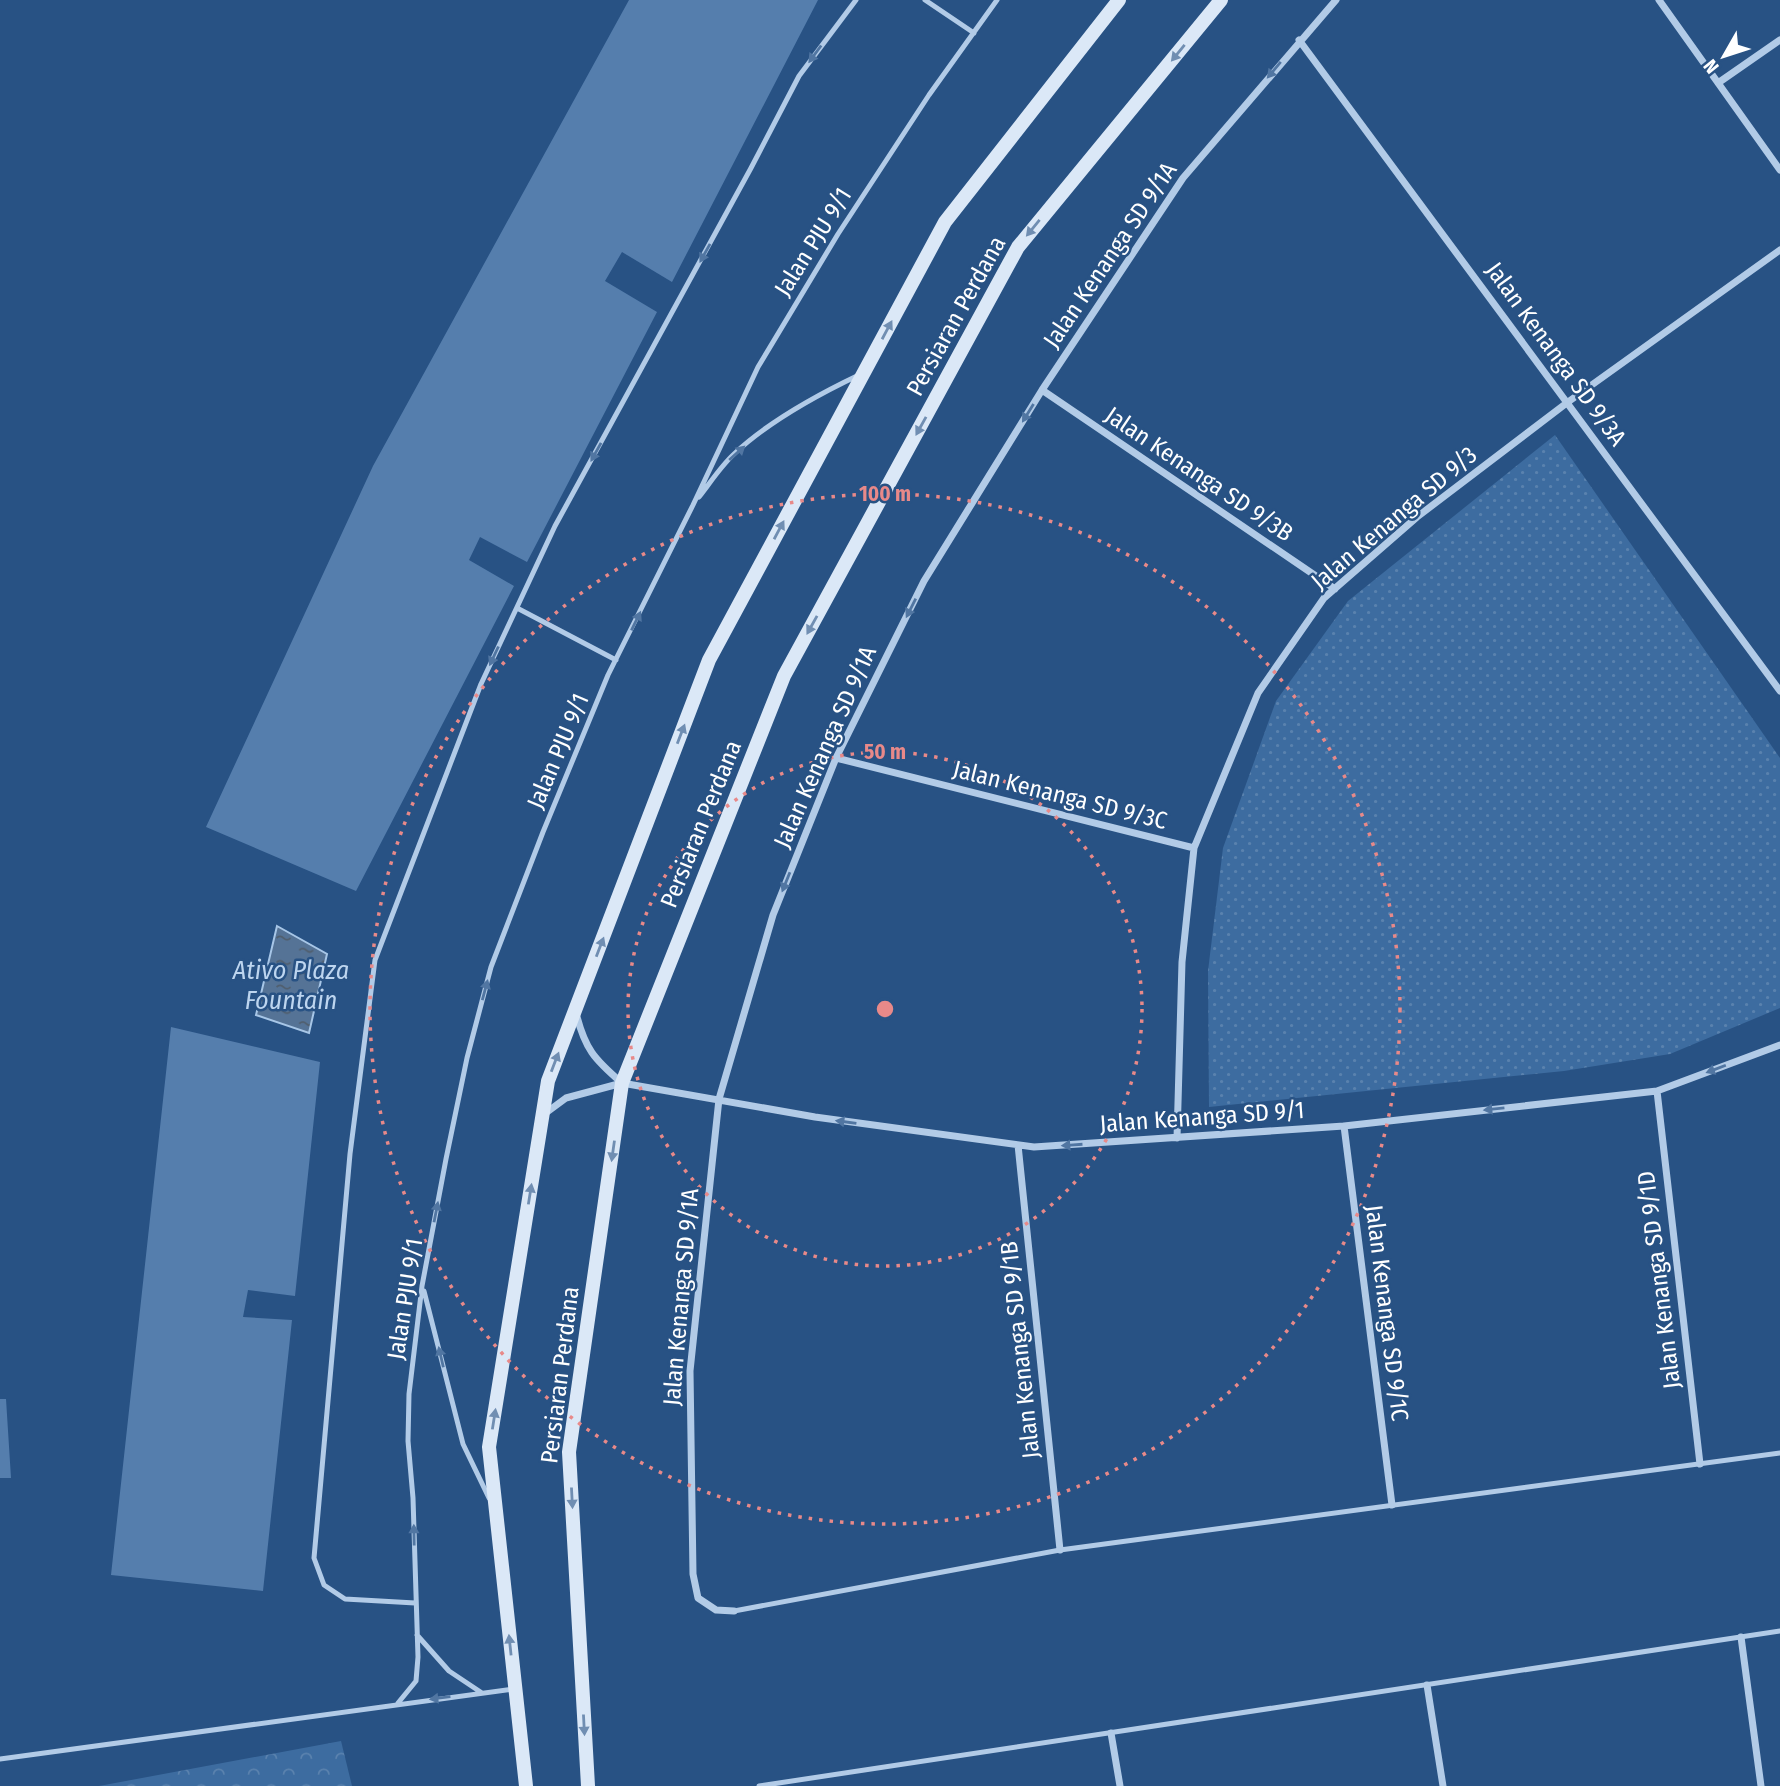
<svg xmlns="http://www.w3.org/2000/svg" width="1780" height="1786" font-family="'Fira Sans Condensed',sans-serif">
	<style>
		.forest { fill: url(#forest-crowns) }
		.park { fill: url(#park-dots) }
		.water { fill: url(#water-ripples); stroke: #a7c6e7; stroke-width: 2 }
		.building { fill: #557ead }
		.lines { fill: none; stroke-linecap: round; stroke-linejoin: round }
		.service { stroke: #b2cbe7; stroke-width: 5 }
		.minor { stroke: #b2cbe7; stroke-width: 7 }
		.secondary { stroke: #dbe8f7; stroke-width: 14 }
		.oneway { fill: #708eb2 }
		.oneway2 { fill: #5176a2 }
		.ring { fill: none; stroke: #e88989; stroke-width: 3.5; stroke-dasharray: 3.5 7 }
		.labels { text-anchor: middle; stroke-width: 5; stroke-linejoin: round; paint-order: stroke }
		.street-label { font-size: 24px; fill: #fff; stroke: #285284 }
		.water-label { font-size: 26px; font-style: italic; fill: #bdd5ef; stroke: #285284 }
		.centre { fill: #e88989; stroke: #285284; stroke-width: 3.5 }
		.ring-label { font-size: 21px; text-anchor: middle; font-weight: bold; fill: #e88989; stroke: #285284; stroke-width: 5; stroke-linejoin: round; paint-order: stroke }
	</style>
	<defs>
		<pattern id="forest-crowns" width="20" height="18" patternUnits="userSpaceOnUse" patternTransform="scale(1.75)"><rect width="20" height="18" fill="#3d6ca0"/><path d="M2 6a3 3 0 1 1 6 0M12 15a3 3 0 1 1 6 0" fill="none" stroke="#5a82ae"/></pattern>
		<pattern id="park-dots" width="8" height="8" patternUnits="userSpaceOnUse" patternTransform="scale(1.75)"><rect width="8" height="8" fill="#3d6ca0"/><path d="M2 2h.1M6 6h.1" fill="none" stroke="#5a82ae" stroke-width="1.8" stroke-linecap="round"/></pattern>
		<pattern id="water-ripples" width="26" height="14" patternUnits="userSpaceOnUse" patternTransform="scale(1.75)"><rect width="26" height="14" fill="#557396"/><path d="M2 4q2-2 4 0t4 0M15 11q2-2 4 0t4 0" fill="none" stroke="#505e6d"/></pattern>
	</defs>
	<rect width="100%" height="100%" fill="#285284"/>
	<!-- forest -->
	<path class="forest" d="M341,1741L352,1786H99Z"/>
	<!-- park -->
	<path class="park" d="M1555,435L1780,758V1008L1670,1054L1564,1071L1209,1107L1208,971L1223,848L1276,701L1348,601Z"/>
	<!-- water -->
	<path class="water" d="M277,926L327,954L309,1033L256,1015Z"/>
	<!-- building -->
	<path class="building" d="M629,0H818L672,282L622,252L605,281L657,312L527,562L480,537L469,560L514,586L356,891L206,827L373,466Z
		M171,1027L320,1062L295,1296L248,1290L243,1317L292,1320L263,1591L111,1575Z
		M0,1399H6L11,1478H0Z"/>
	<g class="lines">
		<!-- service -->
		<path class="service" d="M925,0L974,33
			M699,497C710,483 721,466 734,454C769,421 815,396 859,375
			M517,608L616,660
			M424,1291L463,1444L489,1498
			M415,1603L345,1599L324,1585L314,1558L350,1154L375,960L481,684L555,526L751,168L799,76L856,0
			M734,1611L1060,1550L1780,1453
			M417,1635L449,1671L482,1693
			M398,1703L416,1681L418,1657L413,1498L408,1441L409,1394L422,1286L446,1159L467,1058L491,967L543,832L608,675L693,505L758,367L838,234L929,95L997,0
			M0,1759L514,1689
			M759,1786L1780,1631"/>
		<!-- minor -->
		<path class="minor" d="M1659,0L1780,170
			M1299,40L1780,691
			M1718,83L1780,40
			M1042,390L1335,589
			M836,758L1194,848
			M576,1013C585,1049 594,1059 622,1083
			M1657,1091L1700,1464
			M543,1115L566,1098L622,1083L815,1117L1034,1147L1344,1126L1657,1091L1780,1045
			M1344,1126L1392,1505
			M1177,1138L1182,962L1194,848L1258,693L1324,598L1417,517L1568,402L1780,250
			M1018,1145L1060,1550
			M734,1611L716,1610L698,1598L693,1574L690,1371L719,1099L773,915L836,758L924,581L1042,390L1183,178L1336,0
			M1741,1637L1761,1786
			M1427,1685L1443,1786
			M1111,1733L1120,1786"/>
		<!-- secondary -->
		<path class="secondary" d="M526,1786L489,1447L548,1081L709,660L945,222L1119,0
			M588,1786L569,1452L622,1083L784,676L1018,247L1221,0"/>
	</g>
	<!-- one-way arrows -->
	<defs><path id="oneway-solid" d="M-6-.8H1V-3.2L6.5 0L1 3.2V.8H-6Z" transform="scale(1.75)"/></defs>
	<g class="oneway">
		<use href="#oneway-solid" transform="translate(1178 53) rotate(129)"/>
		<use href="#oneway-solid" transform="translate(1033 228) rotate(129)"/>
		<use href="#oneway-solid" transform="translate(887 330) rotate(-62)"/>
		<use href="#oneway-solid" transform="translate(921 426) rotate(119)"/>
		<use href="#oneway-solid" transform="translate(779 530) rotate(-62)"/>
		<use href="#oneway-solid" transform="translate(812 625) rotate(119)"/>
		<use href="#oneway-solid" transform="translate(681 734) rotate(-69)"/>
		<use href="#oneway-solid" transform="translate(600 947) rotate(-69)"/>
		<use href="#oneway-solid" transform="translate(555 1062) rotate(-69)"/>
		<use href="#oneway-solid" transform="translate(613 1151) rotate(98)"/>
		<use href="#oneway-solid" transform="translate(530 1194) rotate(-81)"/>
		<use href="#oneway-solid" transform="translate(494 1419) rotate(-81)"/>
		<use href="#oneway-solid" transform="translate(572 1498) rotate(87)"/>
		<use href="#oneway-solid" transform="translate(510 1645) rotate(-96)"/>
		<use href="#oneway-solid" transform="translate(584 1725) rotate(87)"/>
	</g>
	<g class="oneway2">
		<use href="#oneway-solid" transform="translate(815 54) rotate(126)"/>
		<use href="#oneway-solid" transform="translate(1274 70) rotate(130)"/>
		<use href="#oneway-solid" transform="translate(705 253) rotate(119)"/>
		<use href="#oneway-solid" transform="translate(1028 413) rotate(122)"/>
		<use href="#oneway-solid" transform="translate(596 452) rotate(119)"/>
		<use href="#oneway-solid" transform="translate(737 453) rotate(-42)"/>
		<use href="#oneway-solid" transform="translate(911 608) rotate(117)"/>
		<use href="#oneway-solid" transform="translate(636 621) rotate(-64)"/>
		<use href="#oneway-solid" transform="translate(494 656) rotate(115)"/>
		<use href="#oneway-solid" transform="translate(786 882) rotate(112)"/>
		<use href="#oneway-solid" transform="translate(485 990) rotate(-75)"/>
		<use href="#oneway-solid" transform="translate(1716 1069) rotate(159)"/>
		<use href="#oneway-solid" transform="translate(1494 1109) rotate(174)"/>
		<use href="#oneway-solid" transform="translate(846 1122) rotate(-172)"/>
		<use href="#oneway-solid" transform="translate(1072 1145) rotate(176)"/>
		<use href="#oneway-solid" transform="translate(436 1212) rotate(-79)"/>
		<use href="#oneway-solid" transform="translate(441 1357) rotate(-103)"/>
		<use href="#oneway-solid" transform="translate(414 1535) rotate(-91)"/>
		<use href="#oneway-solid" transform="translate(440 1698) rotate(173)"/>
	</g>
	<!-- distance rings -->
	<g class="ring">
		<circle cx="885" cy="1009" r="257"/>
		<circle cx="885" cy="1009" r="515"/>
	</g>
	<g class="labels">
		<!-- street labels -->
		<g class="street-label">
			<text transform="translate(813 242) rotate(-58)" y="8">Jalan PJU 9/1</text>
			<text transform="translate(1110 255) rotate(-56)" y="8">Jalan Kenanga SD 9/1A</text>
			<text transform="translate(956 316) rotate(-61)" y="8">Persiaran Perdana</text>
			<text transform="translate(1556 354) rotate(54)" y="8">Jalan Kenanga SD 9/3A</text>
			<text transform="translate(1199 474) rotate(34)" y="8">Jalan Kenanga SD 9/3B</text>
			<text transform="translate(1394 518) rotate(-40)" y="8">Jalan Kenanga SD 9/3</text>
			<text transform="translate(825 747) rotate(-66)" y="8">Jalan Kenanga SD 9/1A</text>
			<text transform="translate(558 751) rotate(-67)" y="8">Jalan PJU 9/1</text>
			<text transform="translate(1060 795) rotate(14)" y="8">Jalan Kenanga SD 9/3C</text>
			<text transform="translate(701 824) rotate(-68)" y="8">Persiaran Perdana</text>
			<text transform="translate(1202 1117) rotate(-4)" y="8">Jalan Kenanga SD 9/1</text>
			<text transform="translate(1659 1280) rotate(-97)" y="8">Jalan Kenanga SD 9/1D</text>
			<text transform="translate(681 1297) rotate(-85)" y="8">Jalan Kenanga SD 9/1A</text>
			<text transform="translate(405 1299) rotate(-81)" y="8">Jalan PJU 9/1</text>
			<text transform="translate(1387 1313) rotate(83)" y="8">Jalan Kenanga SD 9/1C</text>
			<text transform="translate(1020 1350) rotate(-96)" y="8">Jalan Kenanga SD 9/1B</text>
			<text transform="translate(560 1375) rotate(-83)" y="8">Persiaran Perdana</text>
		</g>
		<!-- water labels -->
		<g class="water-label">
			<text x="291" y="979">Ativo Plaza<tspan x="291" dy="30">Fountain</tspan></text>
		</g>
	</g>
	<circle cx="885" cy="1009" r="10" class="centre"/>
	<g class="ring-label">
		<text x="885" y="501">100 m</text>
		<text x="885" y="759">50 m</text>
	</g>
	<!-- north arrow -->
	<g transform="translate(1724 56) rotate(231)" stroke="#285284" stroke-width="5" paint-order="stroke">
	<path d="M0-5L12 26L0 18L-12 26Z" fill="#ffffff"/>
	<text y="-10" font-size="19" font-weight="bold" text-anchor="middle" fill="#ffffff">N</text>
	</g>
</svg>
